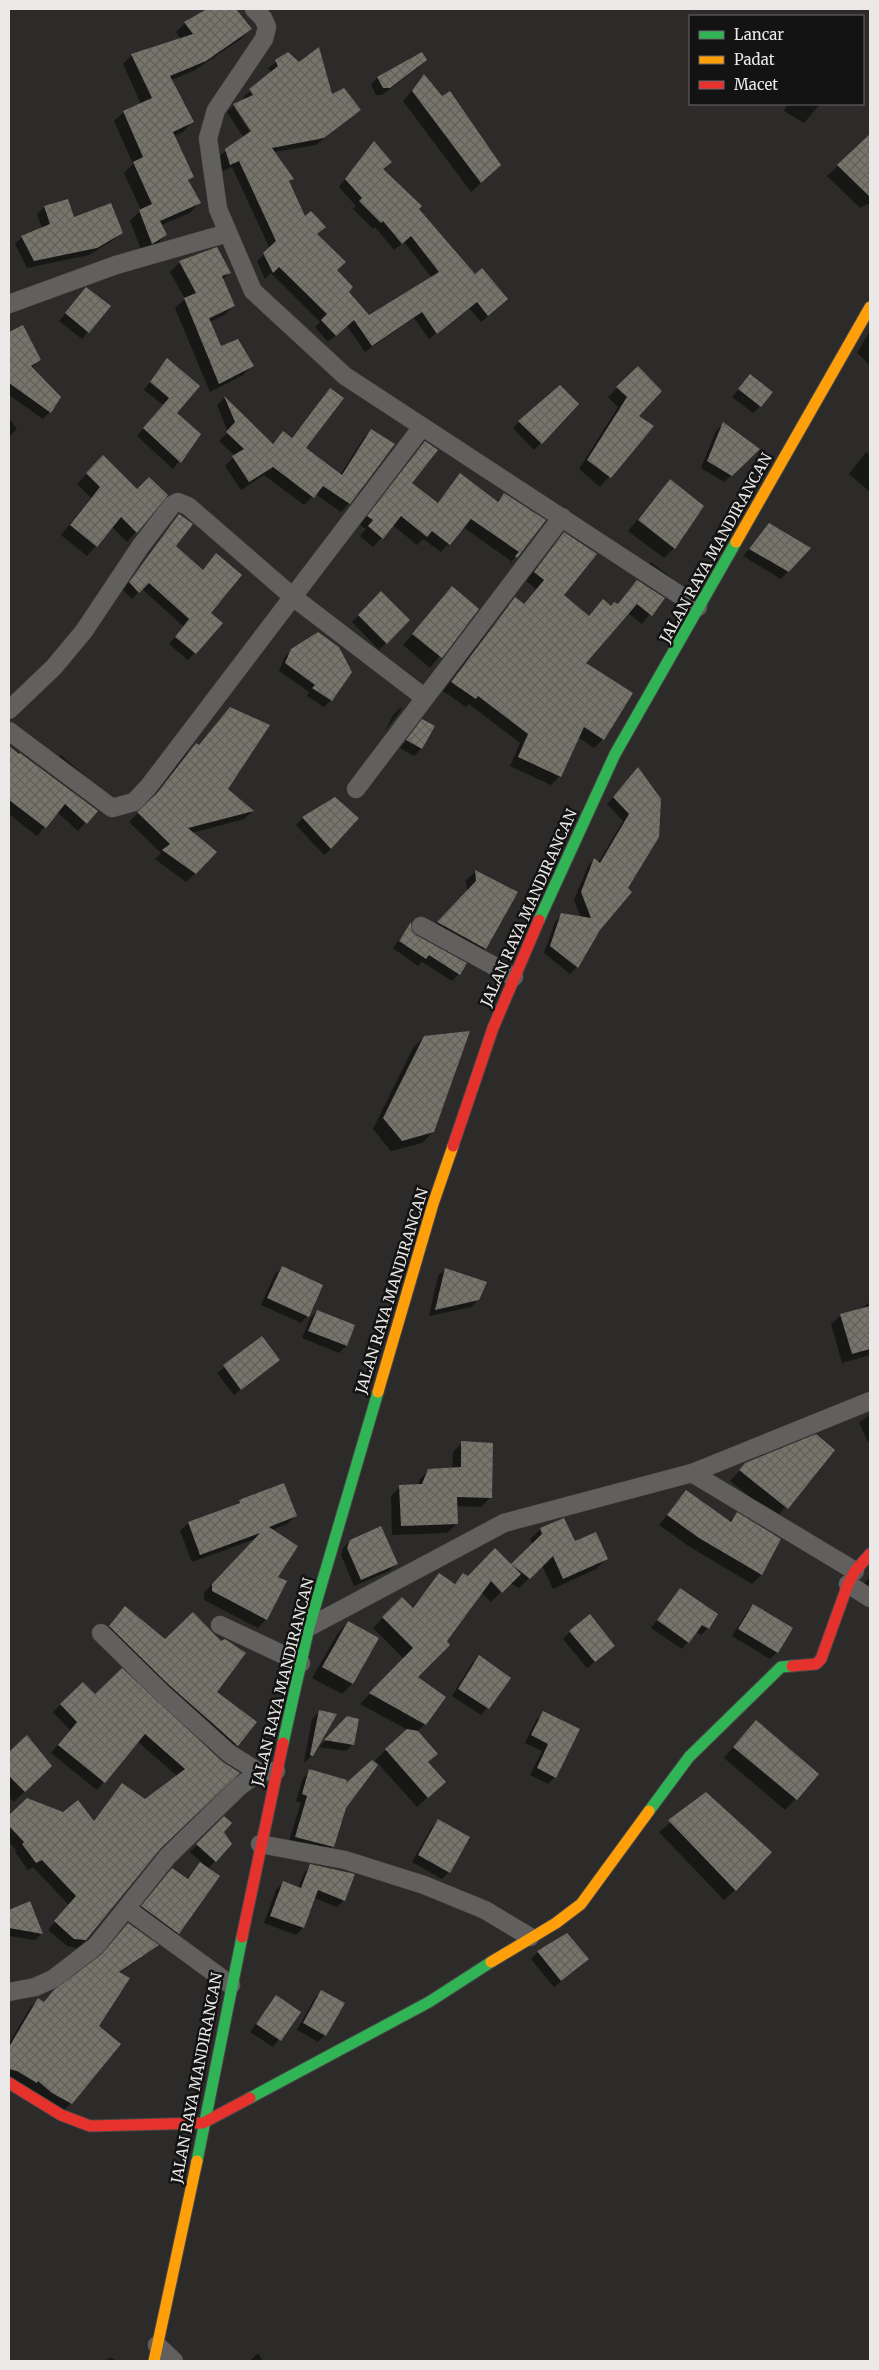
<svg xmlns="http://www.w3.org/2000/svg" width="879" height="2370" font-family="Merriweather,serif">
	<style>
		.shadow { fill: #0007; fill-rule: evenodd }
		.building { fill: url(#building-cross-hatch) }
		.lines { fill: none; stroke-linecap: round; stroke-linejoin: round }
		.street-casing { stroke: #484745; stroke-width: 19 }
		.fast-casing { stroke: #484745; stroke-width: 13 }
		.slow-casing { stroke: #484745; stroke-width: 13 }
		.jam-casing { stroke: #484745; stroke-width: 13 }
		.street { stroke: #61605f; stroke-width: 18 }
		.fast { stroke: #30b455; stroke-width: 11 }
		.slow { stroke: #ff9f0a; stroke-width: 11 }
		.jam { stroke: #e5322d; stroke-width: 11 }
		.labels { text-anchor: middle; stroke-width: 5; stroke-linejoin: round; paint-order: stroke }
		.street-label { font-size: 15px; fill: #eae9e7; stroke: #141313 }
	</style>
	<defs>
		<pattern id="building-cross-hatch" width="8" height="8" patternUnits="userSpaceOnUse" patternTransform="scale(1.25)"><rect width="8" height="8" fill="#77756b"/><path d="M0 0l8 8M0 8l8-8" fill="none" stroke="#61605a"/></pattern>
	</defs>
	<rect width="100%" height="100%" fill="#2c2b2a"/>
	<!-- shadow -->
	<path class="shadow" d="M209,9H234L251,29L241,39L195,70L171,80L192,122L183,132L174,136L193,177L187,182L199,203L190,213L161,225L166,235L156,245L142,252L130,221L141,210L124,173L133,164L114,121L124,112L141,104L123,64L132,55L181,39L176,32L185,23Z
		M288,54L332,96L360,110L316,145L274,152L292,179L289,182L304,218L316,234L347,292L369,317L432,278L404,242L394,250L375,227L373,229L353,209L356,206L339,187L374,142L390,162L382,170L500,306L481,322L469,308L429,339L414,318L365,352L347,326L328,342L315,327L320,322L271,273L265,279L257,261L270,249L232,167L223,171L218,157L244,138L227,112L234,105L245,100L243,97L272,73L268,68ZM233,106H236L255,136L253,137Z
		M421,54L426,60L419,67L382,95H376L371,85L377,78Z
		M424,76L490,175L471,192L403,101Z
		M788,104H820L804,123L784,111Z
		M870,136V203L860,208L827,176Z
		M44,207L73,219L122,232L115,239L89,255L27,268L15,244L22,237L42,228L37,214Z
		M217,249L229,273L222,280L234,306L224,315L209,322L221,348L252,365L243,375L210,392L175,308L185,299L170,272L180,262ZM224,310V312L204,322L203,320Z
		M80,296L88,332L82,339L59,321Z
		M23,327L40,360L31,368L50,412L43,419L9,395V333Z
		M870,331V365L857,353Z
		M167,360L176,413L199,434L173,469L137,436L163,405L144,390Z
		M750,376L760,406L753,413L732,397Z
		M617,388L661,391L637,416L652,426L600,487L579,469L618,407L608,397Z
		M330,389L305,449L340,475L363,439L371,430L394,445L349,503L341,512L315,494L304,505L264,475L241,490L225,466L235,456L219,441L228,432L217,405L224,398L272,444L283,432L291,438Z
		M577,404L534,450L513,428L519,422Z
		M9,418L17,429L9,437Z
		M723,424L758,449L724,482L701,468L716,431Z
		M425,442L411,483L437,504L461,475L496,502L504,494L544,521L508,566L511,561L463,527L441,552L423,539L417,545L393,525L373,547L360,536L366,529L360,525Z
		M866,452L870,455V492L849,474Z
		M103,457L136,532L127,542L112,527L87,556L61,535L91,498L77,484Z
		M670,480L674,548L664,558L628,531Z
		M179,515L175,546L202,571L209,562L210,613L221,623L188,660L169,644L184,627L142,589L132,599L123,590Z
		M763,532L809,548L781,579L743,556Z
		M564,534L563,595L588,617L603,601L610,607L617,605L637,581L663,598L642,624L628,613L584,663L603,739L594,748L578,737L560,776L551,785L510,766L520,743L469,704L466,707L443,691L507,607L515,598L523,605L536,589L526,581Z
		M651,562L673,579L667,585L644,570Z
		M452,588L478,609L430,668L403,645Z
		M381,593L409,620L379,650L352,622Z
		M292,650L331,700L324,707L307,696L309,692L279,671L284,658Z
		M231,708L226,789L253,811L244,819L192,833L216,853L186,882L155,859L161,853L129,822L149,802L187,753L196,745L198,746Z
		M400,708L402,709L385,731L393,715Z
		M434,727L421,749L414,756L400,748L416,728Z
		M9,747L96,811L78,831L57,812L37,836L9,814Z
		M61,755L85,776L75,785L49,766Z
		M631,776L660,799L599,930L577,967L570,974L544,953L555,922L562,915L581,918L574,900L588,866L594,860L598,863L623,821L607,804Z
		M303,818L331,849L324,855L296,825Z
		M476,871L516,892L485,949L475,958L428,932L467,892L466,880Z
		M410,925V932L459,974L452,981L422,962L418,966L393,948Z
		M468,1033L433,1132L422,1143L391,1151L373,1129L413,1048L424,1037Z
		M282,1267L307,1316L301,1323L261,1305L275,1274Z
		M445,1269L478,1300L471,1307L429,1316L438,1276Z
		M870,1302V1355L842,1363L831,1324L841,1315L861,1309Z
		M317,1311L353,1325L346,1346L339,1353L302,1338L310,1318Z
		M261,1338L278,1360L234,1395L217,1373Z
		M870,1414V1441L868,1442L859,1423Z
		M462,1443L491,1497L481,1507L456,1506L457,1524L447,1533L392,1535L391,1496L400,1487L417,1486L420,1479L429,1470L452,1469L453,1452Z
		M833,1450L776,1518L730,1481L746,1464Z
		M686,1491L728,1522L737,1514L780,1540L761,1575L752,1584L690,1547L659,1525Z
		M240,1501L295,1516L287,1524L272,1530L276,1577L266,1619L258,1628L204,1600V1593L255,1539L192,1562L180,1531L189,1523L236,1506Z
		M541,1529L607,1558L596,1569L553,1589L542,1565L519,1588L510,1583L491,1602L481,1592L416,1678L425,1724L417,1732L433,1792L417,1807L375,1760L408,1730L360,1704L404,1659L373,1628L402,1598L412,1608L439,1575L453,1585L463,1574L468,1578L511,1566L533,1545L530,1539Z
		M350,1541L396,1564L389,1571L354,1586L341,1555L343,1548Z
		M870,1577V1600L856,1592Z
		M680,1590L708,1628L701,1635L696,1632L682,1649L651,1628Z
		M754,1605L791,1629L777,1652L770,1659L732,1636L747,1612Z
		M125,1607L215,1692L255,1722L227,1753L102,1635Z
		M348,1622L377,1638L352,1684L342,1694L312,1678L338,1633Z
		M570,1632L607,1652L587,1668L563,1639Z
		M479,1657L509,1678L481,1715L452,1696L472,1663Z
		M83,1683L95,1696L222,1763L158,1849L88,1938L77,1948L67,1946L48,1930L69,1905L33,1867L28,1870L15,1852L17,1851L9,1842V1816L27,1800L93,1822L122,1784L145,1800L177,1776L137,1741L97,1790L51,1753L70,1730L53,1712Z
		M319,1712L312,1755L305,1762H304L312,1719Z
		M543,1713L555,1777L548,1784L530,1775L542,1751L525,1743L536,1720Z
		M347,1718L353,1744L346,1751L319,1747Z
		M745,1733L817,1774L785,1810L724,1758Z
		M27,1736L50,1766L14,1802L9,1797V1754Z
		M310,1771L345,1807L333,1846L326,1853L288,1844L301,1803L296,1801L303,1778Z
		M706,1793L735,1890L724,1900L659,1832Z
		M224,1818L215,1861L208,1869L178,1933L171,1940L135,1914L165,1877L187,1879L201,1862L190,1852Z
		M439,1821L449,1872L442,1879L412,1862L432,1827Z
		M311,1866L344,1900L337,1907L314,1898L303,1928L296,1935L264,1923L276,1890L283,1883L298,1888L304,1873Z
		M30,1903L42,1933L35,1940L9,1936V1911Z
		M157,1946L119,1973L97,2027L71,2103L63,2111L9,2079V2043L30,2008L38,2000L43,2003L99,1958Z
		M538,1952L580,1966L554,1987L531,1959Z
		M322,1991L325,2035L318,2042L297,2030L315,1998Z
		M276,1997L299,2012L273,2047L250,2032Z
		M258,2353L263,2361H250Z
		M110,2357L117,2361H105Z"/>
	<!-- building -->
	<path class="building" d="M207,9H236L252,29L206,61L170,76L194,122L173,132L194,177L188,180L201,203L160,221L167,235L152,244L139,210L152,204L133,162L143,157L123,111L152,98L131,54L193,34L184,22Z
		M319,47L332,94L344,88L361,110L324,138L272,148L294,179L289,181L305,216L311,211L326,227L317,234L346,262L337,270L353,287L349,292L369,315L439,272L411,236L402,244L383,221L381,223L359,201L362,198L345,179L374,141L392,162L383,169L422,206L419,209L475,274L482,268L508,299L488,316L477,302L437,334L422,312L372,346L354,320L336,336L321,320L327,314L279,267L273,273L263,253L276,241L239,161L230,165L225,149L251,131L233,104L253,95L249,89L278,66L275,60L288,52L299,62Z
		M422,52L427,60L390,88H383L377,77Z
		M424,74L442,96L450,91L501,165L481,183L412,91Z
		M870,134V197L837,165Z
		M68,199L74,217L111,203L123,233L97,248L34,261L21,236L50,224L44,206Z
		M217,247L231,273L222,276L235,306L209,318L221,346L238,339L254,366L219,384L184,298L196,293L179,261Z
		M86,287L111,306L89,333L65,313Z
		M23,325L41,360L31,366L61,397L51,413L9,383V332Z
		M167,358L200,386L177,413L201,434L181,463L143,428L169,398L150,382Z
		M638,366L662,391L639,416L654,426L611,478L587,460L627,397L616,387Z
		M750,374L773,392L761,407L738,389Z
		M560,385L579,404L542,444L518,421Z
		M330,388L344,398L306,448L342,475L371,429L395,444L350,504L323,486L314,498L273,467L249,482L232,456L244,449L226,432L235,422L224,396L273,444L283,431L292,438Z
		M723,422L760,449L732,476L707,461Z
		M425,441L438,450L412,483L438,503L460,473L498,502L504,493L546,520L517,558L515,556L519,552L471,519L450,545L432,531L427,537L401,516L383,539L368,526L373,520L367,516Z
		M103,455L137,489L149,477L168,495L137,533L121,517L97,547L70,525L100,487L86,473Z
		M670,479L704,506L675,549L638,520Z
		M179,514L193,524L176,546L203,570L216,553L242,575L211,613L223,623L196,654L175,637L189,619L149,583L139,593L129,582Z
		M769,523L811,548L789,572L749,549Z
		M564,532L597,554L564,595L589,616L603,599L611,606L614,602L618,604L637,580L665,598L652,616L637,604L586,663L633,693L604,740L584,727L561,777L518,757L528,734L478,696L476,699L451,682L515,597L524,604L544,580L534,572Z
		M452,586L479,609L442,658L412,634Z
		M381,591L410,620L387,644L358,615Z
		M318,632L339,647L352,672L332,701L312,688L315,685L285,663L291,649Z
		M230,707L270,725L228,789L254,811L188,828L217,852L196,874L162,850L170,844L137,812L157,793L196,743L199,745Z
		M422,719L435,726L422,749L406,740Z
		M9,746L19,754L20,753L98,811L87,824L65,804L46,828L9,800Z
		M638,767L661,799L659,837L628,888L632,892L600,930L578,968L550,946L561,913L591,918L581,892L594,858L600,863L629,814L613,797Z
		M335,797L359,818L331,849L302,817Z
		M475,870L518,892L486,949L437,922L476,881Z
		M411,922L412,931L416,935L467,963L460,975L429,955L426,959L399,941Z
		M470,1031L434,1132L402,1141L383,1118L424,1036Z
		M282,1266L323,1285L309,1317L267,1298Z
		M445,1268L487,1282L479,1300L435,1310Z
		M870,1306V1349L852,1354L840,1314Z
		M317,1310L355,1325L347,1346L308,1331Z
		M262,1336L280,1360L241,1390L223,1365Z
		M816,1434L835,1450L788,1509L739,1470L745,1463Z
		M461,1441L493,1443L492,1498L457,1497L458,1524L401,1526L399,1485L422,1484L428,1469L461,1467Z
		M284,1483L297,1516L269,1527L298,1546L278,1577L287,1581L267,1620L212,1591V1584L260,1533L200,1555L188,1522L240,1503L239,1500Z
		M686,1490L731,1522L737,1512L781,1539L762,1575L699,1538L667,1515Z
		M564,1518L575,1541L596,1532L608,1559L563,1579L553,1556L530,1579L511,1564L542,1534L540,1528Z
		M381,1526L398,1564L361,1580L347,1548L350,1540Z
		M495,1548L521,1574L502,1593L491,1581L447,1641L450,1645L418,1677L446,1697L426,1725L369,1693L413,1648L382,1617L402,1597L413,1608L439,1573L455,1584L463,1573L468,1576Z
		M680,1588L718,1614L709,1629L702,1625L689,1643L657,1620Z
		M753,1604L793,1628L778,1653L738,1629Z
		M125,1606L165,1639L193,1612L221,1641L225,1639L246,1653L217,1692L257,1722L238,1746L168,1684L109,1626Z
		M590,1614L615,1646L595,1662L569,1631Z
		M348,1621L379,1638L353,1684L322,1667Z
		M479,1655L511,1678L489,1709L458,1689Z
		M122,1668L223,1762L240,1773L161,1848L86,1940L74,1939L54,1921L76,1896L42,1860L36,1863L22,1844L24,1842L9,1826V1815L27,1798L63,1812L78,1800L94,1821L122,1783L145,1799L185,1769L145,1734L105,1783L58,1745L77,1722L60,1704L83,1682L95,1694Z
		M319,1710L337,1714L313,1756L310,1755Z
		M543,1711L580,1729L556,1778L537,1768L548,1744L531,1735Z
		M347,1716L359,1719L354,1745L324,1740Z
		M756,1720L819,1774L797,1800L733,1747Z
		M407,1729L418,1731L438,1754L428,1762L446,1782L428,1798L385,1749Z
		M27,1735L52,1766L25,1792L9,1776V1752Z
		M372,1760L378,1765L346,1808L334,1847L295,1837L307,1796L302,1794L309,1769L347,1780L346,1783Z
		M706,1792L772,1852L736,1891L668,1820Z
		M224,1816L232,1823L224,1832L232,1844L216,1862L196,1844Z
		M438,1819L470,1837L450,1873L418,1855Z
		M200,1862L220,1876L179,1934L141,1906L172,1868L188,1879Z
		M310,1864L355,1874L345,1901L318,1890L304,1928L270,1916L283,1881L301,1888Z
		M30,1901L43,1934L9,1928V1910Z
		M128,1923L159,1945L119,1972L130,1978L99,2026L121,2044L72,2104L52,2093L38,2081L37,2083L17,2071L9,2069V2047L38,1998L44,2002L54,1990L102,1954Z
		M567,1933L589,1959L561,1981L537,1951Z
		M321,1990L345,2003L326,2036L303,2023Z
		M276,1995L301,2012L281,2041L256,2024Z"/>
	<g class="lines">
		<!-- street casing -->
		<g class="street-casing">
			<path id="street" d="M254,9L263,18L267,27L264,39L216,110L208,138L218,209L253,291L345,376L698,607
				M9,304L116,265L228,233
				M9,710L54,667L84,631L140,547L172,505L178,502L188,506L293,597L425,698
				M9,731L112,808L134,802L149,786L422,427
				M356,789L562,517
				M421,926L514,977
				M692,1473L855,1571
				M848,1584L870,1598
				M220,1625L301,1663
				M309,1627L504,1523L692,1473L870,1401
				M101,1633L161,1692L230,1754L259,1772
				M260,1844L345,1860L424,1885L485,1910L530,1937
				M127,1909L231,1985
				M9,1992L35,1987L53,1979L96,1946L168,1856L240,1786L259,1772L276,1771
				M157,2345L174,2361"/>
		</g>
		<!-- fast casing -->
		<g class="fast-casing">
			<path id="fast" d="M539,920L615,754L736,542
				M283,1743L309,1627L378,1392
				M649,1811L689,1757L781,1667L792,1666
				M250,2098L429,2002L491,1962
				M197,2161L242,1937"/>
		</g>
		<!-- slow casing -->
		<g class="slow-casing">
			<path id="slow" d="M736,542L870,307
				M378,1392L433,1204L453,1146
				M491,1962L556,1923L581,1904L649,1811
				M154,2361L197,2161"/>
		</g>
		<!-- jam casing -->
		<g class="jam-casing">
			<path id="jam" d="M453,1146L493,1028L539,920
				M792,1666L816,1664L821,1659L848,1584L855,1571L870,1554
				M242,1937L283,1743
				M9,2083L61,2115L90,2126L203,2123L250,2098"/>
		</g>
		<!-- street -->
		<use href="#street" class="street"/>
		<!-- fast -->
		<use href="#fast" class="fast"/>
		<!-- slow -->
		<use href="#slow" class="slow"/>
		<!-- jam -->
		<use href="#jam" class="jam"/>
	</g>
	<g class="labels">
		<!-- street labels -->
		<g class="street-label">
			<text transform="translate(716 548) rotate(-61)" y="5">JALAN RAYA MANDIRANCAN</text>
			<text transform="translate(529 908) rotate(-66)" y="5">JALAN RAYA MANDIRANCAN</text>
			<text transform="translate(392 1291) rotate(-73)" y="5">JALAN RAYA MANDIRANCAN</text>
			<text transform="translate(283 1682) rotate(-76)" y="5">JALAN RAYA MANDIRANCAN</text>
			<text transform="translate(197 2078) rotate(-79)" y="5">JALAN RAYA MANDIRANCAN</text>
		</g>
	</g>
	<!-- border -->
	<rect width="879" height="2370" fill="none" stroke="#eae9e7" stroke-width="20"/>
	<!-- legend -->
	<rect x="689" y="15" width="175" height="90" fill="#141313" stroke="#6a6968"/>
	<rect x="699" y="31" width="25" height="8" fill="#30b455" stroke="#6a6968"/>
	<text x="734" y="40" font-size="15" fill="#eae9e7">Lancar</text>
	<rect x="699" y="56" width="25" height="8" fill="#ff9f0a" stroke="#6a6968"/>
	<text x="734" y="65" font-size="15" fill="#eae9e7">Padat</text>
	<rect x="699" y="81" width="25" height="8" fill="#e5322d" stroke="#6a6968"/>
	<text x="734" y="90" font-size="15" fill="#eae9e7">Macet</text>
</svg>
